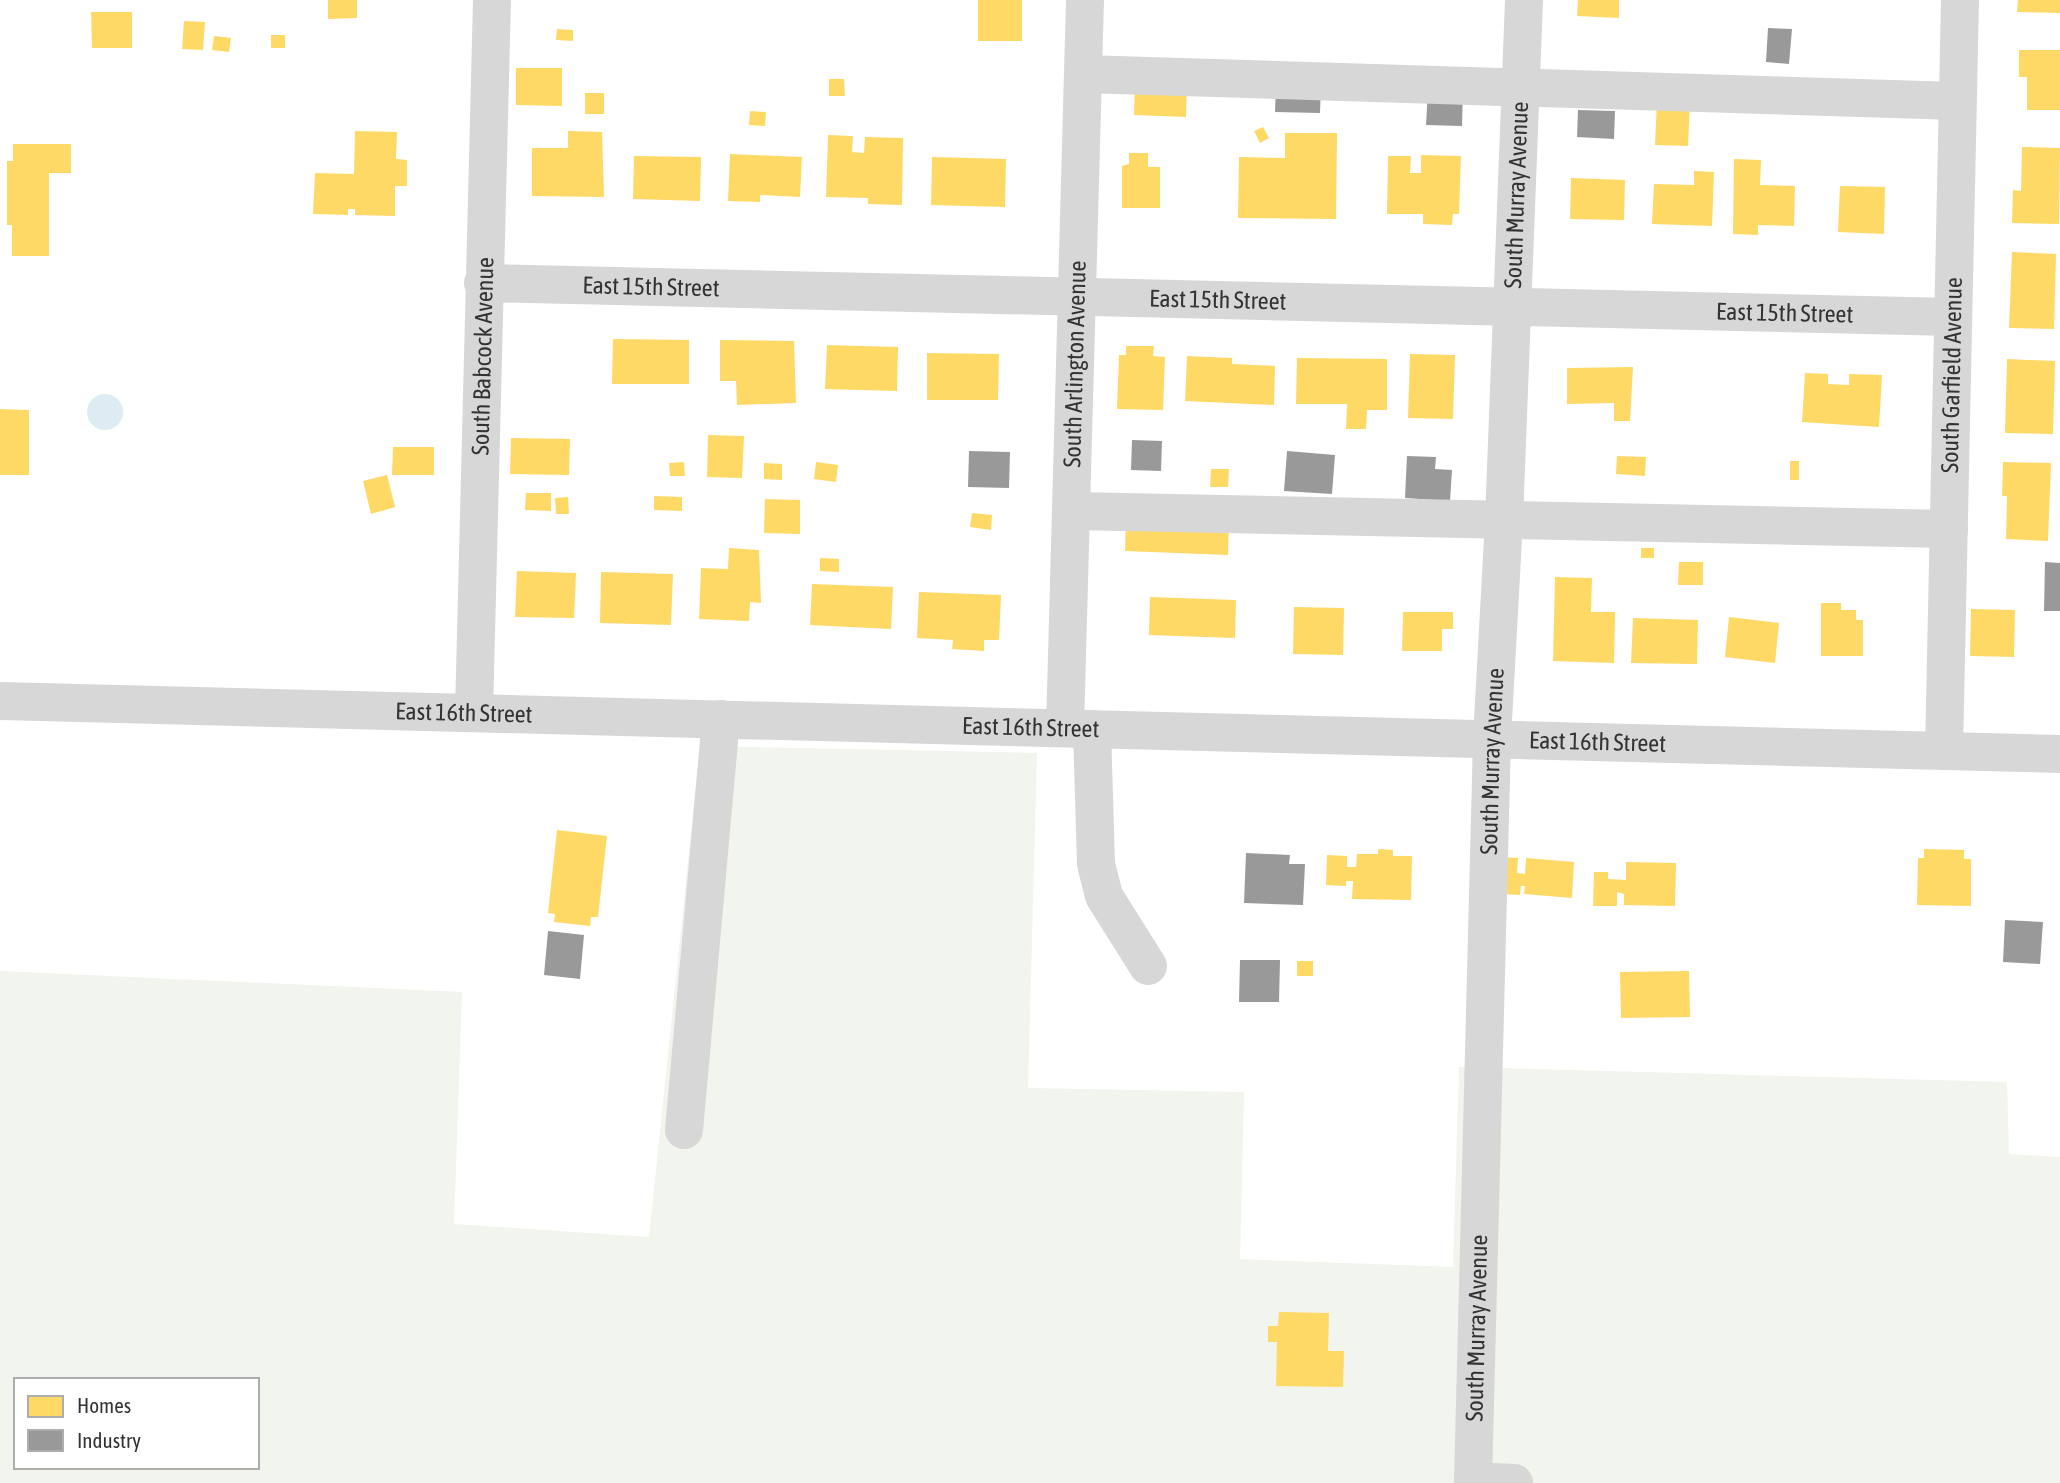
<svg xmlns="http://www.w3.org/2000/svg" width="2060" height="1483" font-family="'Asap Condensed',sans-serif">
	<style>
		.green { fill: #f1f5ed; fill-rule: evenodd }
		.water { fill: #ddebf3 }
		.homes { fill: #ffd966 }
		.industry { fill: #999 }
		.lines { fill: none; stroke-linecap: round; stroke-linejoin: round }
		.minor { stroke: #d7d7d7; stroke-width: 38 }
		.labels { text-anchor: middle; stroke-width: 7; stroke-linejoin: round; paint-order: stroke }
		.street-label { font-size: 24px; fill: #333; stroke: #fff }
	</style>
	<rect width="100%" height="100%" fill="#fff"/>
	<!-- green -->
	<path class="green" d="M700,746L1037,753L1028,1088L1244,1092L1240,1259L1453,1267L1459,1067L2007,1082L2009,1154L2060,1157V1483H0V971L462,992L454,1224L649,1237ZM16,1380H257V1467H16Z"/>
	<!-- water -->
	<path class="water" d="M87 412a18 18 0 1 1 36 0a18 18 0 1 1-36 0Z"/>
	<!-- homes -->
	<path class="homes" d="M328,0H357V18L328,19Z
		M978,0H1022V41H978Z
		M1578,0H1619V18L1577,16Z
		M2018,0H2060V13L2017,12Z
		M91,12H132V48H92Z
		M184,21L205,22L203,50L182,49Z
		M557,29L573,30V41L556,40Z
		M271,35H285V48H271Z
		M214,36L231,38L229,52L212,50Z
		M2019,50H2060V110H2027V77H2019Z
		M516,68H562V106L516,105Z
		M1135,78L1187,80L1186,117L1134,115Z
		M829,79H844L845,96H829Z
		M585,93H604V114H585Z
		M1657,101L1690,102L1688,146L1655,145Z
		M750,111L766,112L765,126L749,125Z
		M1263,127L1269,138L1260,143L1254,131Z
		M355,131L397,132L396,159L407,160V186H395V216L355,215V209H348V215L313,214L315,173L354,174Z
		M568,131L602,132L604,197L532,196V148H568Z
		M1285,133H1337L1336,219L1238,218L1239,157L1285,158Z
		M828,135L853,136L852,152L864,153L865,137L903,138L902,205L868,204V198L826,197Z
		M13,144H71V173H49V256H12V225H7V161H13Z
		M2022,147L2060,148L2059,224L2012,223L2013,190L2021,191Z
		M1129,153H1148V167H1160V208H1122V166L1129,164Z
		M730,154L802,157L800,197L760,195V202L728,201Z
		M1421,155L1461,156L1459,214H1453L1452,225L1423,224V214H1387L1388,156H1411L1410,173H1421Z
		M634,156L701,157L700,201L633,199Z
		M932,157L1006,159L1005,207L931,205Z
		M1734,159L1761,160L1760,185L1795,186L1794,226L1758,225V235L1733,234Z
		M1694,171L1714,172L1712,226L1652,224L1654,184L1694,185Z
		M1571,178L1625,180L1624,220L1570,219Z
		M1840,186L1885,187L1884,234L1838,232Z
		M2012,252L2056,254L2054,329L2009,328Z
		M613,339L689,340V384H612Z
		M720,340L794,341L796,403L737,405L736,381H720Z
		M827,345L898,347L897,391L825,389Z
		M1126,346H1154L1153,356L1165,357L1163,410L1117,409L1119,355H1126Z
		M927,353L999,354L998,400H927Z
		M1410,354L1455,355L1453,419L1408,418Z
		M1187,356L1232,358V364L1275,366L1274,405L1185,401Z
		M1297,358L1387,359V410H1367L1366,429H1346L1347,404H1296Z
		M2007,359L2055,361L2053,434L2005,433Z
		M1633,367L1630,421H1614V403L1567,404V368Z
		M1805,373L1828,374V384L1849,385V374L1882,375L1879,427L1802,422Z
		M0,409L29,410V475H0Z
		M708,435L744,436L742,478L707,477Z
		M511,438L570,439L569,475L510,474Z
		M393,447H434V475H392Z
		M1617,456L1646,457L1645,476L1616,474Z
		M1790,461H1799V480H1790Z
		M684,462L685,476H670L669,463Z
		M816,462L838,465L836,482L814,479Z
		M2003,462L2051,463L2048,541L2006,539L2007,496H2002Z
		M764,463L782,464V480L764,479Z
		M1211,469H1229L1228,487H1210Z
		M387,475L395,507L371,514L363,481Z
		M526,493H551V511L525,510Z
		M654,496L682,497V511L654,510Z
		M568,497L569,514H556L555,498Z
		M765,499L800,500V534L764,533Z
		M972,513L992,515L991,530L970,527Z
		M1126,514L1229,517L1228,555L1125,551Z
		M729,548L759,550L761,603L750,602L749,621L699,619L701,568L728,569Z
		M1641,548H1654V558H1641Z
		M820,558L839,559V572L820,571Z
		M1679,562H1703V585H1678Z
		M517,571L576,573L574,618L515,617Z
		M601,572L673,574L671,625L600,623Z
		M1555,577L1592,578L1591,612H1615L1614,663L1553,661Z
		M812,584L893,587L891,629L810,625Z
		M919,592L1001,595L999,640H984V651L952,649L953,640L917,638Z
		M1150,597L1236,600L1235,638L1149,635Z
		M1821,603H1841V610H1856V620H1863V656H1821Z
		M1294,607L1344,608L1343,655L1293,654Z
		M1971,609L2015,610L2014,657L1970,656Z
		M1403,612H1453V629H1442V651H1402Z
		M1729,617L1779,623L1775,663L1725,657Z
		M1633,618L1698,620L1697,664L1631,663Z
		M557,830L607,836L598,917H591L590,926L554,922L555,914L548,913Z
		M1378,849L1393,850V856H1412L1411,900L1352,899L1353,881H1346V886L1326,885L1327,855L1347,856V867H1356L1357,854H1378Z
		M1924,849L1964,850V859H1971V906L1917,905L1918,858H1924Z
		M1503,857L1518,858L1517,873L1525,874L1526,858L1574,862L1572,898L1524,894L1525,886H1521L1520,895L1501,894Z
		M1626,862L1676,863L1675,906L1624,905V894L1617,892V906H1593L1594,872H1608V879L1626,880Z
		M1297,961H1313V976H1297Z
		M1689,971L1690,1017L1621,1018L1620,972Z
		M1279,1312L1329,1313L1328,1351H1344L1343,1387L1276,1386L1277,1342H1268V1326H1278Z"/>
	<!-- industry -->
	<path class="industry" d="M1768,28L1792,29L1789,64L1766,62Z
		M1276,82L1321,84L1320,113L1275,112Z
		M1428,89L1463,90L1462,126L1426,125Z
		M1578,110L1615,111L1614,139L1577,137Z
		M1132,440L1162,441L1161,471L1131,470Z
		M969,451L1010,452L1009,488L968,487Z
		M1287,451L1335,455L1332,494L1284,491Z
		M1407,456L1436,457L1435,469L1452,470L1450,501L1405,498Z
		M2045,562L2060,563V611H2044Z
		M1246,853L1290,855L1289,864H1305L1303,905L1244,903Z
		M2005,920L2043,922L2040,964L2003,962Z
		M548,931L584,935L580,979L544,975Z
		M1240,960H1280L1279,1002H1239Z"/>
	<g class="lines">
		<!-- minor -->
		<g class="minor">
			<path d="M1084,74L1957,101"/>
			<path id="s1" d="M483,283L1953,317"/>
			<path d="M1073,511L1949,529"/>
			<path id="s2" d="M0,701L2060,754"/>
			<path id="s3" d="M474,713L492,0"/>
			<path id="s4" d="M1065,728L1085,0"/>
			<path d="M1092,729L1096,864L1104,896L1148,966"/>
			<path id="s5" d="M1944,751L1960,0"/>
			<path d="M684,1130L721,719"/>
			<path id="s6" d="M1514,1483L1473,1481L1492,739L1504,520L1524,0"/>
		</g>
	</g>
	<g class="labels">
		<!-- street labels -->
		<g class="street-label">
			<text dy="8" stroke="none"><textPath href="#s6" startOffset="1328">South Murray Avenue</textPath></text>
			<text dy="8" stroke="none"><textPath href="#s1" startOffset="168">East 15th Street</textPath></text>
			<text dy="8" stroke="none"><textPath href="#s1" startOffset="735">East 15th Street</textPath></text>
			<text dy="8" stroke="none"><textPath href="#s1" startOffset="1302">East 15th Street</textPath></text>
			<text dy="8" stroke="none"><textPath href="#s3" startOffset="357">South Babcock Avenue</textPath></text>
			<text dy="8" stroke="none"><textPath href="#s4" startOffset="364">South Arlington Avenue</textPath></text>
			<text dy="8" stroke="none"><textPath href="#s5" startOffset="376">South Garfield Avenue</textPath></text>
			<text dy="8" stroke="none"><textPath href="#s2" startOffset="464">East 16th Street</textPath></text>
			<text dy="8" stroke="none"><textPath href="#s2" startOffset="1031">East 16th Street</textPath></text>
			<text dy="8" stroke="none"><textPath href="#s2" startOffset="1598">East 16th Street</textPath></text>
			<text dy="8" stroke="none"><textPath href="#s6" startOffset="761">South Murray Avenue</textPath></text>
			<text dy="8" stroke="none"><textPath href="#s6" startOffset="194">South Murray Avenue</textPath></text>
		</g>
	</g>
	<!-- legend -->
	<rect x="14" y="1378" width="245" height="91" fill="#ffffff" stroke="#adadad" stroke-width="2"/>
	<rect x="28" y="1396" width="35" height="21" fill="#ffd966" stroke="#adadad" stroke-width="2"/>
	<text x="77" y="1413" font-size="21" fill="#333333">Homes</text>
	<rect x="28" y="1430" width="35" height="21" fill="#999999" stroke="#adadad" stroke-width="2"/>
	<text x="77" y="1448" font-size="21" fill="#333333">Industry</text>
</svg>
